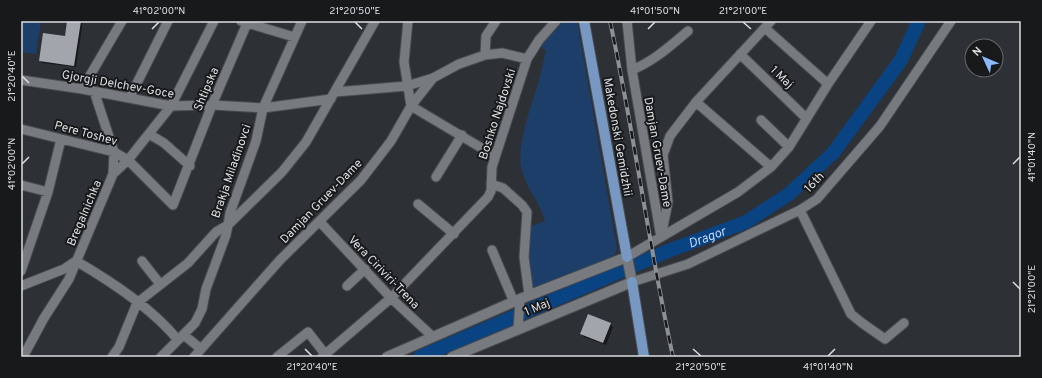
<svg xmlns="http://www.w3.org/2000/svg" width="1042" height="378" font-family="Overpass,sans-serif">
	<style>
		.green { fill: #1d3e68 }
		.shadow { fill: #0007 }
		.lines { fill: none; stroke-linecap: round; stroke-linejoin: round }
		.river { stroke: #0a4381; stroke-width: 14 }
		.building { fill: #a2a6ac }
		.street-casing { stroke: #494c50; stroke-width: 11 }
		.secondary-casing { stroke: #494c50; stroke-width: 12 }
		.primary-casing { stroke: #494c50; stroke-width: 12 }
		.street { stroke: #777b80; stroke-width: 9 }
		.secondary { stroke: #777b80; stroke-width: 10 }
		.primary { stroke: #7698c3; stroke-width: 10 }
		.rail-casing { stroke: #8e9194; stroke-width: 4 }
		.rail { stroke: #17191b; stroke-width: 2.5; stroke-dasharray: 8; stroke-linecap: butt }
		.ticks { fill: none; stroke: #dcdee1; stroke-width: 1.5 }
		.labels { text-anchor: middle; stroke-width: 4; stroke-linejoin: round; paint-order: stroke }
		.street-label { font-size: 12px; fill: #dcdee1; stroke: #17191b }
		.water-label { font-size: 13px; font-style: italic; fill: #bdd9fe; stroke: #17191b }
		.neatline { fill: none; stroke: #dcdee1; stroke-width: 1.5 }
		.ticks-label { font-size: 10px; text-anchor: middle; fill: #dcdee1 }
	</style>
	<rect width="100%" height="100%" fill="#2d3135"/>
	<!-- green -->
	<path class="green" d="M21,21H41L36,54L21,52Z
		M564,21H577L617,249L615,254L611,257L536,290L532,288L528,273L529,227L545,221C540,203 527,189 522,171C515,149 531,106 538,84C541,73 543,62 546,51L540,46Z"/>
	<!-- shadow -->
	<path class="shadow" d="M68,21H83L76,67L42,63L40,61L65,37Z
		M610,324L613,327L606,345L584,337L581,334Z"/>
	<g class="lines">
		<!-- river -->
		<path class="river" id="s1" d="M420,357L668,251L746,222L789,194L833,153L901,60L919,21"/>
	</g>
	<!-- building -->
	<path class="building" d="M67,21H81L74,66L39,61L43,33L65,36Z
		M588,314L611,323L603,343L580,334Z"/>
	<g class="lines">
		<!-- street casing -->
		<g class="street-casing">
			<path id="street" d="M241,21L294,37
				M408,21L404,62L411,106L495,156
				M627,21L632,70L660,232
				M765,28L828,84
				M740,54L806,118
				M485,55L486,36L496,21
				M632,70C654,61 670,46 688,31
				M21,80L82,89L171,106L212,105L263,108L331,99
				M82,89L122,21
				M335,92L407,86L433,78
				M130,97L168,21
				M696,102L771,167
				M761,120L789,147
				M21,129L114,152L128,160L173,205L212,105L248,21
				M149,134L164,143L190,166
				M113,174L128,160L171,106L214,21
				M436,177L462,135
				M491,184L503,188L522,205L527,212L524,257L529,295
				M21,185L48,192
				M418,204L454,234
				M800,210L851,314L862,323L885,339L904,323
				M320,222L391,298L433,337
				M661,237L668,202L663,155L670,136L696,102L771,21
				M492,250L514,302
				M627,257L738,192L771,167L789,147L828,84L871,21
				M142,261L160,284
				M21,271L48,192L61,139
				M632,282L688,264L800,210L817,199L880,126L951,21
				M21,286L64,269L76,261C112,282 152,308 178,340
				M347,286L365,269
				M518,329L520,299
				M184,335L201,349
				M23,357L44,318L69,279L113,174L114,152L94,91
				M112,357L119,347L137,303L188,263L216,232L228,225L230,213L256,141L263,108L302,21
				M161,357L195,323L202,309L206,289L226,235L228,225L282,172L306,142L375,21
				M194,357L280,260L361,180L391,141L411,106L433,78L459,64L485,55L502,53L527,59L539,40L556,21
				M277,357L308,332L325,354
				M322,357L391,298L488,197L491,191L492,167L527,59"/>
		</g>
		<!-- secondary casing -->
		<g class="secondary-casing">
			<path id="secondary" d="M387,357L520,299L627,257L632,282L452,357"/>
		</g>
		<!-- primary casing -->
		<g class="primary-casing">
			<path id="primary" d="M584,21L627,257
				M632,282L644,357"/>
		</g>
		<!-- street -->
		<use href="#street" class="street"/>
		<!-- secondary -->
		<use href="#secondary" class="secondary"/>
		<!-- primary -->
		<use href="#primary" class="primary"/>
		<!-- rail casing -->
		<g class="rail-casing">
			<path id="rail" d="M610,21C634,133 649,246 673,357"/>
		</g>
		<!-- rail -->
		<use href="#rail" class="rail"/>
	</g>
	<!-- ticks -->
	<path class="ticks" d="M355,22L362,29M743,22L751,29M152,29L159,22M648,29L655,22M22,76L29,83M22,164L29,157M1013,164L1020,157M1013,282L1020,289M305,349L312,356M693,349L701,356M828,356L835,349"/>
	<g class="labels">
		<!-- street labels -->
		<g class="street-label">
			<text transform="translate(782 77) rotate(44)" y="4">1 Maj</text>
			<text transform="translate(118 84) rotate(10)" y="4">Gjorgji Delchev-Goce</text>
			<text transform="translate(206 89) rotate(-67)" y="4">Shtipska</text>
			<text transform="translate(497 114) rotate(-72)" y="4">Boshko Najdovski</text>
			<text transform="translate(86 133) rotate(15)" y="4">Pere Toshev</text>
			<text transform="translate(618 137) rotate(80)" y="4">Makedonski Gemidzhii</text>
			<text transform="translate(658 152) rotate(80)" y="4">Damjan Gruev-Dame</text>
			<text transform="translate(231 171) rotate(-71)" y="4">Brakja Miladinovci</text>
			<text transform="translate(814 182) rotate(-46)" y="4">16th</text>
			<text transform="translate(321 201) rotate(-46)" y="4">Damjan Gruev-Dame</text>
			<text transform="translate(84 213) rotate(-67)" y="4">Bregalnichka</text>
			<text transform="translate(384 272) rotate(46)" y="4">Vera Ciriviri-Trena</text>
			<text transform="translate(537 307) rotate(-23)" y="4">1 Maj</text>
		</g>
		<!-- water labels -->
		<g class="water-label">
			<text dy="5" stroke="none"><textPath href="#s1" startOffset="311">Dragor</textPath></text>
		</g>
	</g>
	<!-- border -->
	<rect width="1042" height="378" fill="none" stroke="#17191b" stroke-width="44"/>
	<!-- north arrow -->
	<g transform="translate(984 58) rotate(314)"><circle r="19" fill="#17191b" stroke="#66686a"/>
	<path d="M0-3L7 15L0 10L-7 15Z" fill="#88bafc"/>
	<text y="-6" font-size="11" font-weight="bold" text-anchor="middle" fill="#dcdee1">N</text>
	</g>
	<rect x="22" y="22" width="998" height="334" class="neatline"/>
	<g class="ticks-label">
		<text x="159" y="14">41°02'00"N</text>
		<text x="355" y="14">21°20'50"E</text>
		<text x="655" y="14">41°01'50"N</text>
		<text x="743" y="14">21°21'00"E</text>
		<text transform="translate(11 76) rotate(-90)" y="4">21°20'40"E</text>
		<text transform="translate(1031 157) rotate(-90)" y="4">41°01'40"N</text>
		<text transform="translate(11 164) rotate(-90)" y="4">41°02'00"N</text>
		<text transform="translate(1031 289) rotate(-90)" y="4">21°21'00"E</text>
		<text x="312" y="370">21°20'40"E</text>
		<text x="701" y="370">21°20'50"E</text>
		<text x="828" y="370">41°01'40"N</text>
	</g>
</svg>
